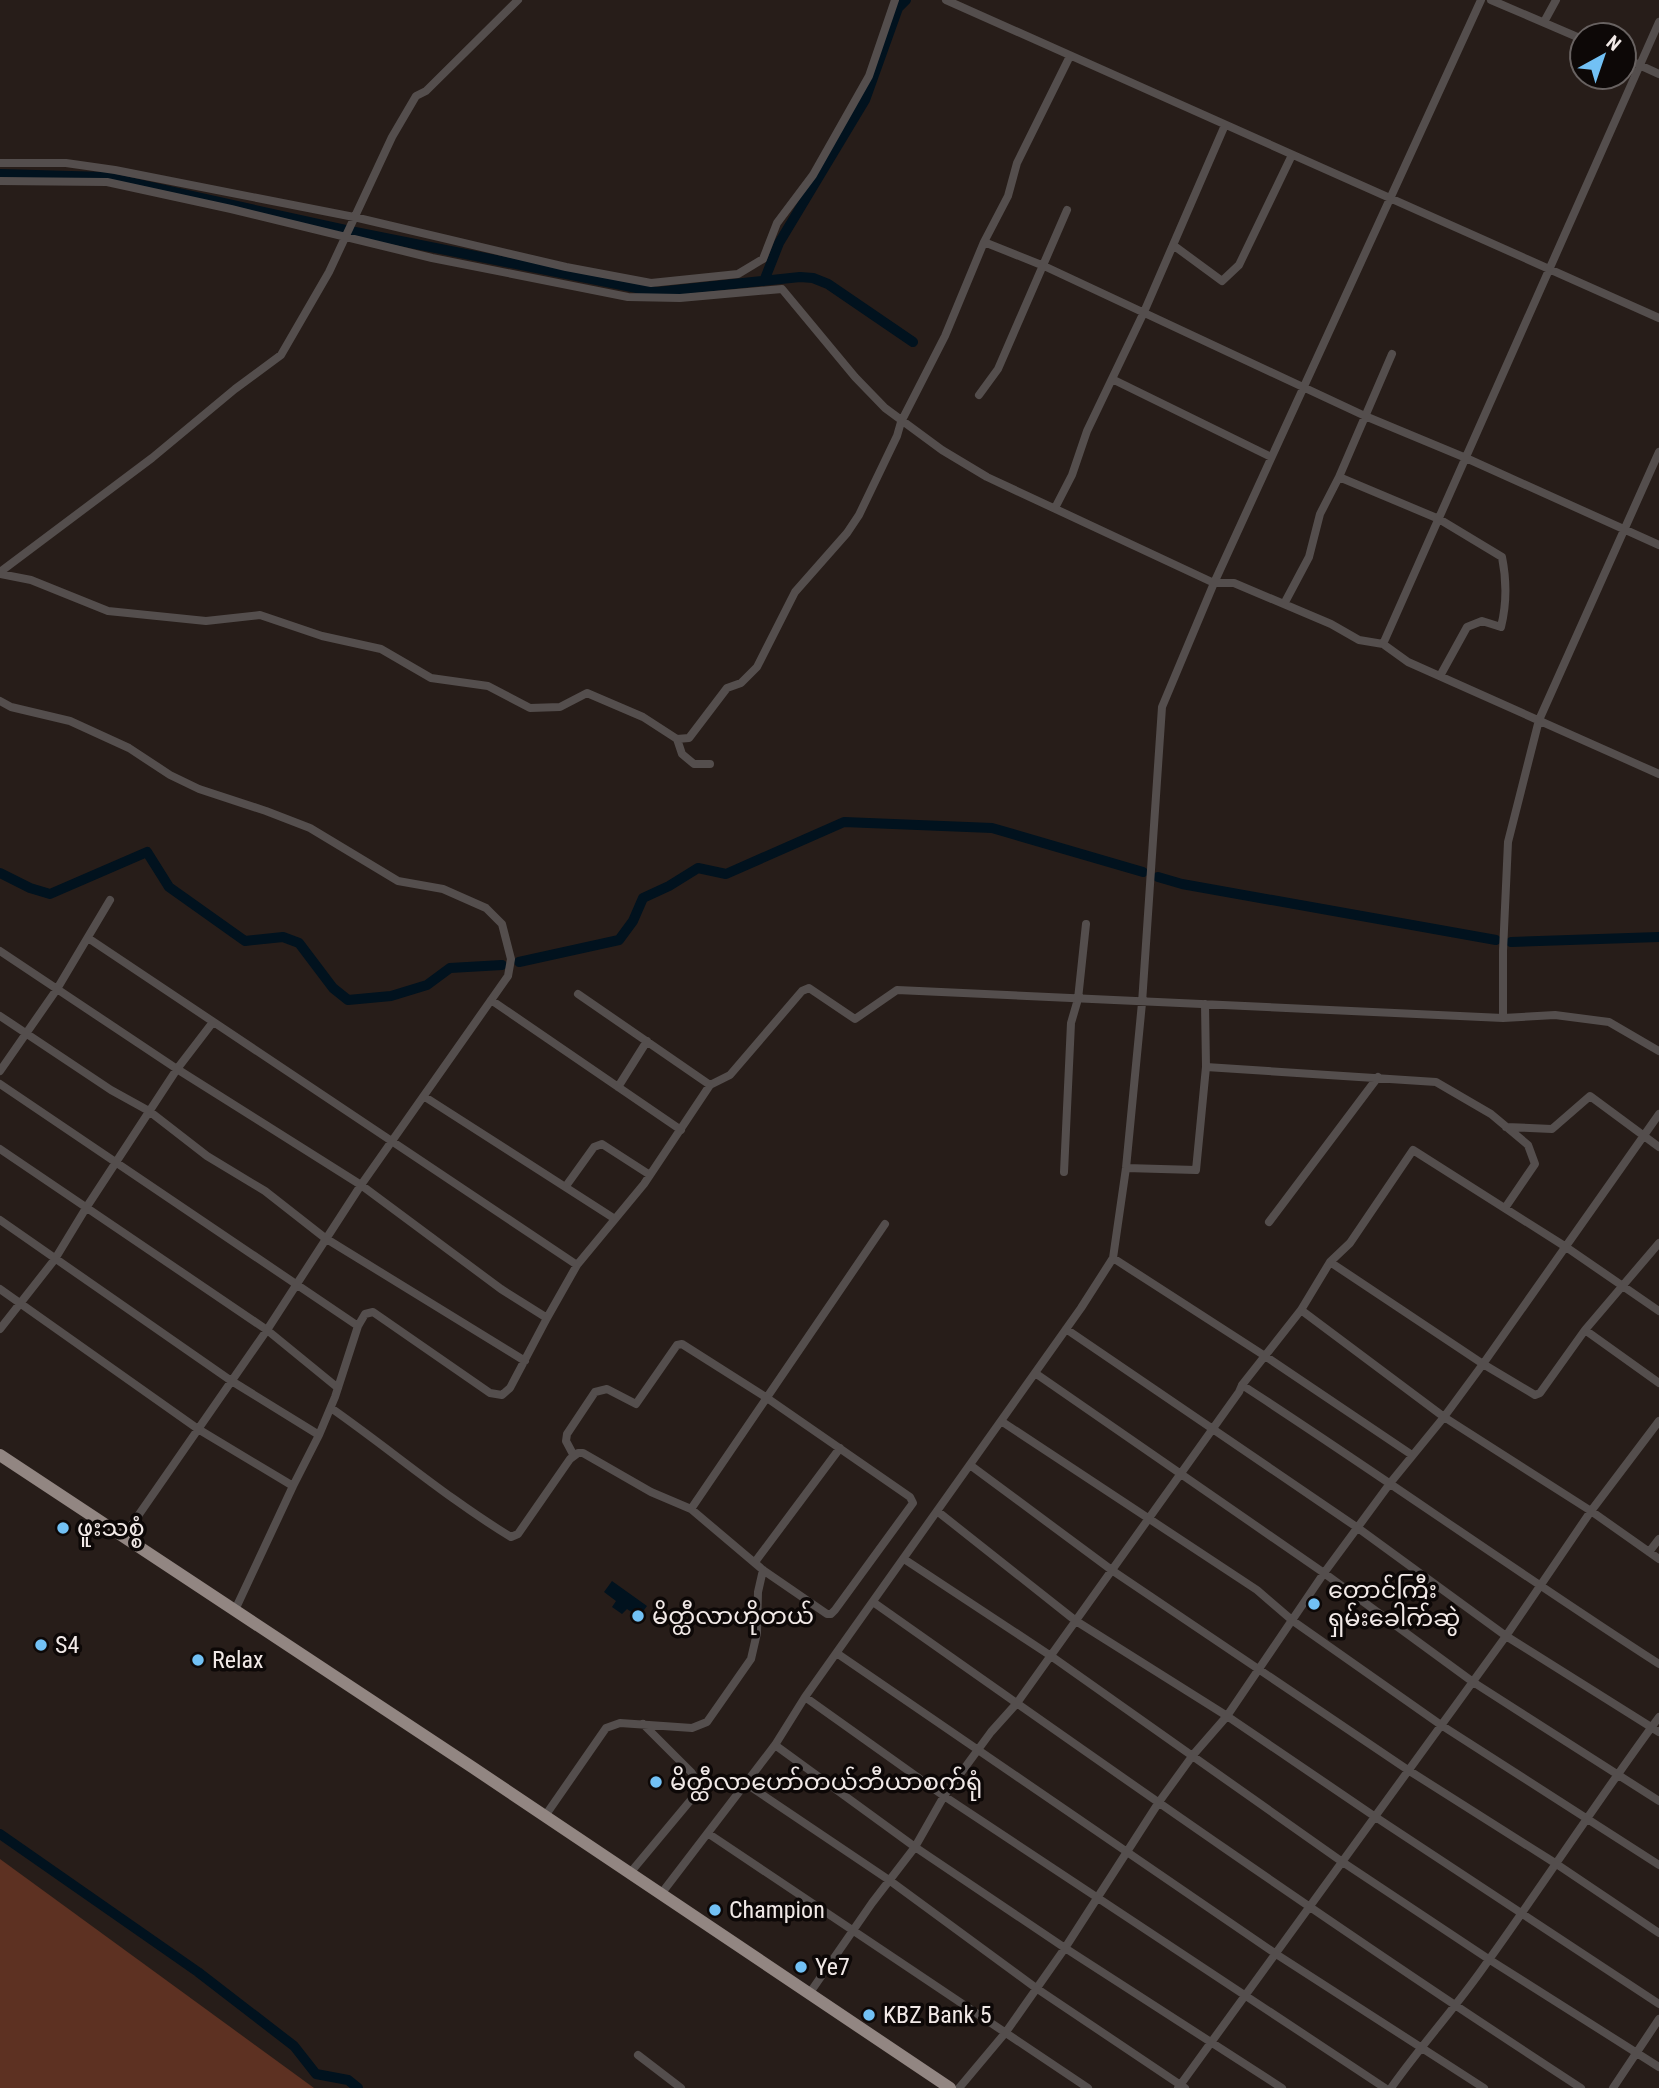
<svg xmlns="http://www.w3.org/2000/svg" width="1659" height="2088" font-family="'Roboto Condensed','Noto Sans Myanmar',sans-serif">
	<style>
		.green { fill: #5d3122 }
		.water { fill: #01121e }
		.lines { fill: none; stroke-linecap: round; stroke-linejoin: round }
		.canal { stroke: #01121e; stroke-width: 10 }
		.minor { stroke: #544e4d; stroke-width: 8 }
		.trunk { stroke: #928682; stroke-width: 12 }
		.poi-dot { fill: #72c1f5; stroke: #0d0807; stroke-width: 2.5 }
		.labels { text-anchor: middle; stroke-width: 7; stroke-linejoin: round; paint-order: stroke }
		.poi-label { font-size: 24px; fill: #f1e9e7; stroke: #0d0807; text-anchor: start }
	</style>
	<rect width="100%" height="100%" fill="#271d19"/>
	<!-- green -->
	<path class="green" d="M0,1859L314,2088H0Z"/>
	<!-- water -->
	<path class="water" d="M612,1581L647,1606L639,1617L627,1609L622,1614L612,1607L616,1601L604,1592Z"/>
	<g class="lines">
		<!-- canal -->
		<path class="canal" d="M0,174L106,177L350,231L657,292L800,277L813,278L828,284L913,342
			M764,281L779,243L865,100L898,8L906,0
			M0,873L30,888L50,894L147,852L169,887L245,941L283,937L299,943L333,988L348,1000L391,996L427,985L450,968L502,965
			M1158,877L1182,884L1496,940
			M1511,942L1659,937
			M519,962L619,940L633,921L643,898L669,886L698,868L726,874L844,822L992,828L1143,872
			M0,1834L198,1972L294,2046L316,2074L348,2080L358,2088"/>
		<!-- minor -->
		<path class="minor" d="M946,0L1659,318
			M1491,0L1582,39
			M1544,22L1556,0
			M1624,58L1659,74
			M0,163H66L115,170L354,217L566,267L651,283L738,274L763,259L777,223L813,175L869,76L895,0
			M0,181L107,182L231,209L432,258L628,297L680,298L782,289L855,377L885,408L942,450L987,477L1214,583H1234L1331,624L1359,640L1383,644L1408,662L1659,774
			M984,242L1044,266L1365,416L1466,458L1659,545
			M1173,245L1222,281L1239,265L1292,155
			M1112,379L1271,457
			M979,395L998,369L1067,210
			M1339,477L1439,519L1502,557C1507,582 1507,603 1501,627L1482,621L1467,627L1440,676
			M1055,508L1072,475L1087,431L1144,312L1225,125
			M0,572L152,458L235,389L281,355L329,272L392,137L416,96L426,91L518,0
			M0,574L31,580L108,611L206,621L260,615L322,636L381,649L431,678L488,686L530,708L560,707L587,693L643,717L677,739L682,754L694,764H710
			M1284,604L1309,557L1320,514L1339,477L1392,354
			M1383,644L1659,22
			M0,701L11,707L70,721L129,748L170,775L199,789L266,811L310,828L398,881L443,889L486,908L502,924L511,959L508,976L361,1185L267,1330L124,1536
			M677,739L689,738L727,688L741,683L757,667L795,592L847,533L859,515L897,436L901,422L945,336L984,242L1008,196L1017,163L1070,56
			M88,938L577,1265
			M0,951L177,1069L361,1185L501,1289L547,1318L510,1388L502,1395L490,1393L373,1312L365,1314L358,1326L335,1397L319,1435L230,1380L0,1220
			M578,994L710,1085
			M491,1000L681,1130
			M0,1016L111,1090L149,1111L207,1156L265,1191L325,1238L525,1361
			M1503,1018V951L1508,842L1539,720L1659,452
			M1206,1067L1436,1082L1491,1114L1528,1145L1535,1164L1505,1208
			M0,1071L57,989L110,900
			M0,1084L358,1326
			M618,1087L647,1041
			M425,1097L615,1219
			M1506,1127L1552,1129L1590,1096L1659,1147
			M0,1149L267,1330L338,1388
			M1126,1168L1196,1170L1206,1067L1205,1004
			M1064,1172L1071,1023L1078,999L1086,924
			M566,1186L594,1147L602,1144L650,1175
			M1269,1222L1378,1077
			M1113,1258L1265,1356L1412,1455
			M1330,1262L1483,1364L1535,1395L1540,1393L1585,1330L1659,1243
			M0,1289L198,1429L293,1486L319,1435
			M1301,1310L1444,1417L1591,1511L1659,1559
			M547,1318L577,1265L644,1184L710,1085L730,1075L802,991L809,988L855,1019L897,990L1503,1018L1555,1015L1609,1022L1659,1051
			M0,1329L55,1259L86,1208L177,1069L213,1022
			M1066,1329L1358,1528L1506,1636L1659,1732
			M1585,1330L1659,1383
			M1035,1373L1324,1573L1473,1682L1659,1801
			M1242,1385C1382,1476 1518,1573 1659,1664
			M331,1408C391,1450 448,1499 511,1537L518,1534L570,1459L578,1453H583L651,1492L691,1509L763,1570L827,1614H831L835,1610L913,1503L910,1497L767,1398L682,1344L677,1345L636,1404L607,1389L595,1392L567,1434L566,1441L574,1456
			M1001,1421L1257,1590L1293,1621L1441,1725L1659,1865
			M970,1465L1113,1571L1408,1770L1555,1863L1659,1933
			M691,1509L885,1224
			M937,1511L1076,1621L1227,1716L1374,1816L1659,2004
			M1649,1552L1659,1539
			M904,1559L1051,1656L1341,1861L1490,1960L1659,2067
			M755,1562L840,1448
			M873,1602C1107,1767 1341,1932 1581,2088
			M235,1610L293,1486
			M838,1654L1276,1954L1484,2088
			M805,1697L944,1796L1385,2088
			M775,1745L915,1847L1065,1948L1282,2088
			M745,1783L889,1880L1036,1988L1185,2088
			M545,1816L606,1728L620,1723L692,1728L707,1722L751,1659L757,1633L758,1592L763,1570
			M709,1834L1088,2088
			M630,1873L695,1795C699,1785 697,1780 691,1772L643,1724
			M661,1894L775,1745L805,1697L1081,1308L1113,1258L1126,1168L1142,1003L1162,707L1214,583L1481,0
			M809,1994L872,1903L915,1847L944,1796L991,1732L1017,1703L1239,1392L1242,1385L1301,1310L1330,1262L1350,1243L1413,1150L1566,1247L1659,1311
			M638,2055L681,2088
			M959,2088L1006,2032L1065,1948L1159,1802L1193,1755L1227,1716L1324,1573L1391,1482L1444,1417L1483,1364L1659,1114
			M1178,2088L1506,1636L1591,1511L1659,1421
			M1391,2088C1422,2044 1458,2005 1488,1961C1546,1880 1600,1797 1659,1717
			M1613,2088L1659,2019"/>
		<!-- trunk -->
		<path class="trunk" d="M0,1455L472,1767L950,2088"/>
	</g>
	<!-- markers -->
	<g class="poi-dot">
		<circle cx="63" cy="1528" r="7"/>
		<circle cx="1314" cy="1604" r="7"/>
		<circle cx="638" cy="1616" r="7"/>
		<circle cx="41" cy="1645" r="7"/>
		<circle cx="198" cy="1660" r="7"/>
		<circle cx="656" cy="1782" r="7"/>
		<circle cx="715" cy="1910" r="7"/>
		<circle cx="801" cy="1967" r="7"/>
		<circle cx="869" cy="2015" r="7"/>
	</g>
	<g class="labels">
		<!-- poi labels -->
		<g class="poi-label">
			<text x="77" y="1536">ဖူးသစ္စံ</text>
			<text x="1328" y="1598">တောင်ကြီး<tspan x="1328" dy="28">ရှမ်းခေါက်ဆွဲ</tspan></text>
			<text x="652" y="1624">မိတ္ထီလာဟိုတယ်</text>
			<text x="55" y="1653">S4</text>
			<text x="212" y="1668">Relax</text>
			<text x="670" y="1790">မိတ္ထီလာဟော်တယ်ဘီယာစက်ရုံ</text>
			<text x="729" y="1918">Champion</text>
			<text x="815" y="1975">Ye7</text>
			<text x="883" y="2023">KBZ Bank 5</text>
		</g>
	</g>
	<!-- north arrow -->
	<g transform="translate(1603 56) rotate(40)"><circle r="33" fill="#0d0807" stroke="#686261" stroke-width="2"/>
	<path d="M0-5L12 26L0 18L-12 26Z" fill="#72c1f5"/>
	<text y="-10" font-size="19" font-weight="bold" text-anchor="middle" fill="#f1e9e7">N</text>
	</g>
</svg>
